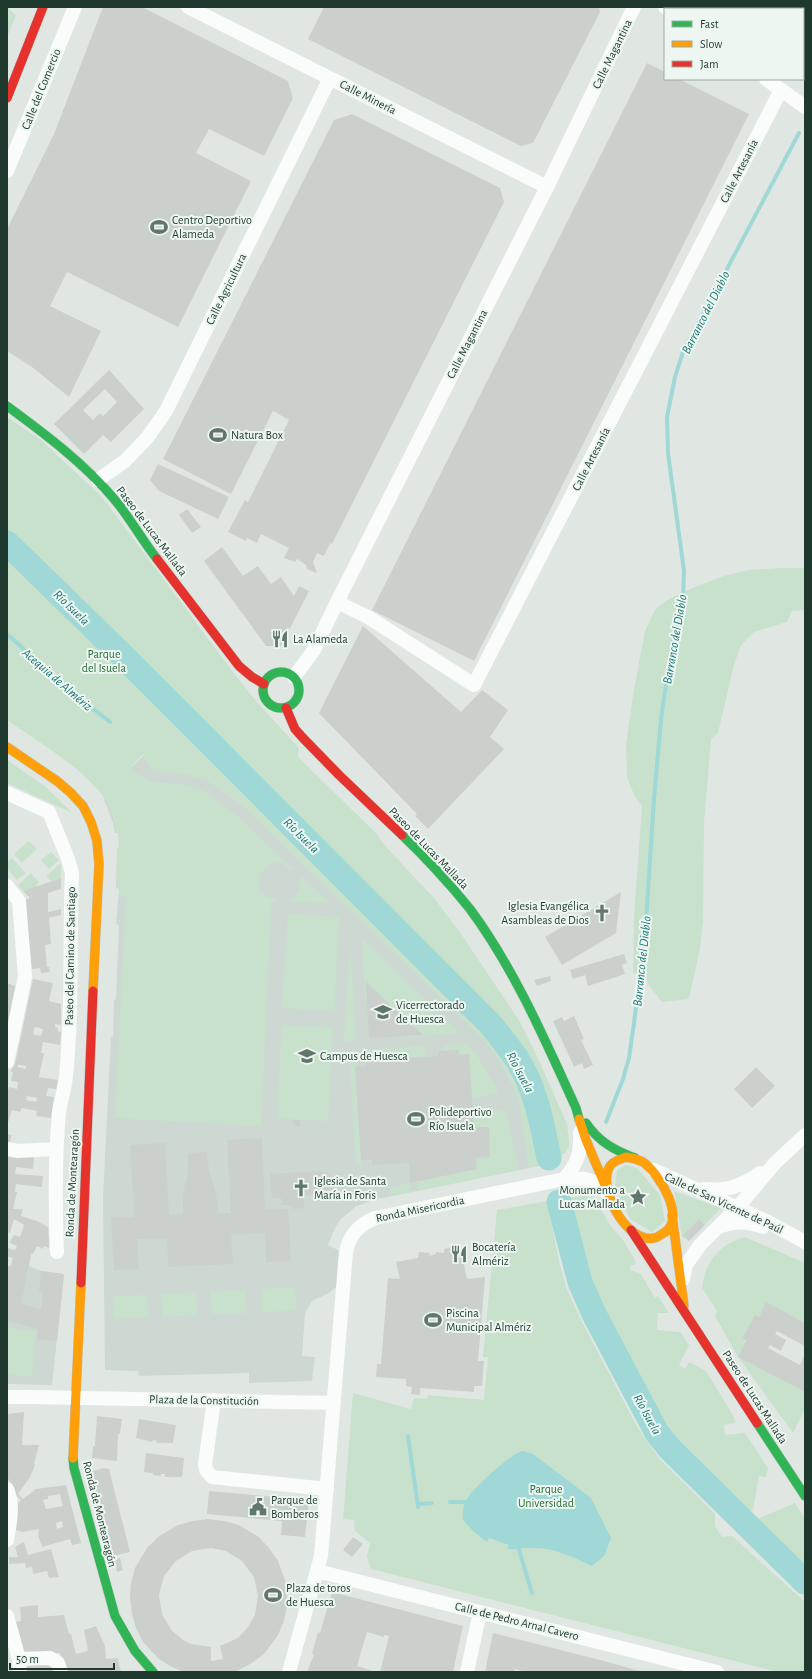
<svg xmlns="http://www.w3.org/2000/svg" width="812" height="1679" font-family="'Alegreya Sans',sans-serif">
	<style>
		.built { fill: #cdd8d2 }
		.green { fill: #c8e1cc }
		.water { fill: #9fd8d6 }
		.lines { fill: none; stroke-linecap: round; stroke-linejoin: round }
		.stream { stroke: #9fd8d6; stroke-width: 4 }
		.river { stroke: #9fd8d6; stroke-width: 25 }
		.building { fill: #cbd0cd; fill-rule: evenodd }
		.fast-casing { stroke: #bcc6c1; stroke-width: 10 }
		.slow-casing { stroke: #bcc6c1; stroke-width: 10 }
		.jam-casing { stroke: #bcc6c1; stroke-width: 10 }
		.street { stroke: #fafbfb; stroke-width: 14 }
		.fast { stroke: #30b455; stroke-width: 9 }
		.slow { stroke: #ff9f0a; stroke-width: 9 }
		.jam { stroke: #e5322d; stroke-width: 9 }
		.labels { text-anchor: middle; stroke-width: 4; stroke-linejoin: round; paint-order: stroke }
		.street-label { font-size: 12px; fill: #1f392e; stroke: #edf6f1 }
		.poi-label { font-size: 12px; fill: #1f392e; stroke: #edf6f1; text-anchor: start }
		.park-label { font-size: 12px; fill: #287039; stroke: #edf6f1 }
		.water-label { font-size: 13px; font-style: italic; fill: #187475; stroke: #edf6f1 }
	</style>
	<rect width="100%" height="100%" fill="#e0e7e3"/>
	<!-- built -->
	<path class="built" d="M178,724L483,1029L512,1065L530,1110L539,1166L373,1200L355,1207L340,1220L335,1228L328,1245L340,1251L337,1286L329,1293L312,1301L305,1313L302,1356L315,1357L312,1381L249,1383V1373L139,1376L138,1371L105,1370L103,1198L111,1037H113L114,1000L116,999L119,925L116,924L119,889L116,888L117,848L119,847L118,833H115L113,823L104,799L117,781L129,769Z
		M15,1250L31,1254L29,1266L41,1271L64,1274L52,1385L7,1384V1266H11Z"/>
	<!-- green -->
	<path class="green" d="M7,7L16,15L7,38Z
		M7,417L41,440L102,497L236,676L256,701L299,748L298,757L376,833L387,848L434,898L459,931L519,1020L536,1054L567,1124L569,1141V1147L566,1152L560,1156L556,1157L543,1092L526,1055L498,1019L191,713L178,724L483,1029C493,1040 504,1052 512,1065C530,1096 534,1132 539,1166L529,1168C526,1149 524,1129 520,1110C514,1082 498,1058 481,1037L244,807L208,781L182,773L155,772L150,767L143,754L129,769L152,782L180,784L204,791L236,815L293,869L291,871C267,843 240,896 276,899V901L271,903L261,1126L115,1118L126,896L119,895L120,888L117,887V849L120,848L119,832H116C114,822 112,810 106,800C85,769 38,742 7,720Z
		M779,568H805V610L792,611L787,622L754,632L741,645L734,665L718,733L711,739L704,823L703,921L700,948L689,999L662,1002L648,984L646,974L633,973L634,917L642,806L635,797L627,777L626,744L634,689L645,631L655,610L667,600L697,586L724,576L749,570Z
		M7,760L46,787L72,813L7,783Z
		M29,841L37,849L22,863L14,854Z
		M51,852L59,860L49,869L41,860Z
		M12,858L26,873L17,880L7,869V862Z
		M61,863V878L51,881L46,876Z
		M31,873L39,882L36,885L38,886L23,891L18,885Z
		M301,876L329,903L290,902L299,890Z
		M288,914L339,917L334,1011L282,1008Z
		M362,938L459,1033L408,1037V1036L423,1034L366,983L367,1000H365Z
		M351,956L356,1041L344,1042L349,957Z
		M282,1025L333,1028L328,1121L277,1118Z
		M468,1044L478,1057L499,1093L472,1099L469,1054L459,1055L458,1050L443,1051L445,1045Z
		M426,1046V1057L365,1061V1050Z
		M357,1051L358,1066L355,1067L362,1167L358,1165L356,1162L349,1052Z
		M473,1110L506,1111L519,1170L418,1191L417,1181L477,1169L476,1158L490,1157L489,1127H474Z
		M626,1165L637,1168L660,1195L665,1221L652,1232L630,1219L615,1188L617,1170Z
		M410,1183L411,1192L391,1196L390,1187Z
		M674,1191L721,1208L689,1241L682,1237Z
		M583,1195L591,1197L601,1209L610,1225L623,1240L636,1262L635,1265H631L630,1270L641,1274L655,1298L658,1296L669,1313H658L657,1330L680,1332L689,1345L679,1365L685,1369L689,1362L706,1371L734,1417L735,1423L724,1425L725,1435L745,1433L768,1468L766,1477L759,1476L753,1510H745L677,1443L665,1427L654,1409L602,1310L589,1279L582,1255L570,1198Z
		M547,1201L559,1261L566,1287L581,1320L634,1421L646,1440L660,1459L715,1514V1526L722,1537L732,1536L805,1602V1672H778L371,1569L367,1556L370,1543L355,1531L354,1520L343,1519L353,1393L411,1409L414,1398L427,1399L428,1395L484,1400L488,1357H483L497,1210Z
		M745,1237L805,1263V1323L766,1303L759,1317L742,1339L805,1392V1409L793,1433L738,1357L715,1316L717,1311L702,1288C705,1261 720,1244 745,1237Z
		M295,1288L296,1310L262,1312L261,1289Z
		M245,1290L246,1313L212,1314L210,1292Z
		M196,1292L197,1315L163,1317L162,1294Z
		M147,1295L148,1317L114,1319L113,1296Z
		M7,1328L36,1331L32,1377L7,1374Z
		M795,1503L805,1519V1569L755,1520Z"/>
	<!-- water -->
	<path class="water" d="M522,1451L533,1454L591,1498L611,1538L604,1556L592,1566C574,1558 556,1548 535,1548C526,1547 517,1550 507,1549L509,1545L489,1538L487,1542L473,1531L463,1520C462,1513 463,1506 467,1499C474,1487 510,1455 522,1451Z"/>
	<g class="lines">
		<!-- stream -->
		<path class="stream" d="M7,634L68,689L110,722
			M606,1122L623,1079L629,1058L634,1023L645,936L654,799L661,719L670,655L683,597L684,571L668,453L667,417L675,377L683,352L799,133
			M408,1436L418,1507
			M450,1502H465
			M418,1504L432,1503
			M519,1550L532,1593"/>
		<!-- river -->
		<path class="river" d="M7,543L125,658L491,1025C500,1036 509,1047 517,1059C536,1089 542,1124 549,1158
			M559,1202L580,1282L594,1314L657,1433L670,1449L805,1582"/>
	</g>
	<!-- building -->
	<path class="building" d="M103,7H142L288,81L293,98L264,156L209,129L196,153L251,181L178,327L67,272L50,306L101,331L69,397L32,367L7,351V229L54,134Z
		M324,7H599L600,12L533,143L521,146L308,39Z
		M647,63L665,72V79H679L749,114L474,661L372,610Z
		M352,114L500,188L504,202L332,544L330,543L324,556L317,553L313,562L317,573L307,569L306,565L297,559L295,562L284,558L289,548L261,534L257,543L247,538L246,541L228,532L245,500L248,502L289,420L273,411L231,494L163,459L334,120Z
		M109,370L144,409L111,442L103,435L84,454L54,424ZM105,389L117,402L103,416L100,413L93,420L83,410Z
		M158,464L229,497L218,519L159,491L150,480Z
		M187,509L201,527L192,533L179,515Z
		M222,547L243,576L258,566L271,584L281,577L294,596L299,586L309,591L281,646H266L204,561Z
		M363,626L461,712L482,690L508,710L490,737L504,749L428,829L415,816L417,814L319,713Z
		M61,878V889L48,893V912L61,909V915L49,918L51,944L45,945L47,967H49L50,972L41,973L40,968L32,969L25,900L30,898L23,891Z
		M621,892L616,933L562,965L545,937Z
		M624,954L627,963L622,965L625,974L588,986L585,975L573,979L570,970Z
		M550,976L551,981L537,986L534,980Z
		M33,979L53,983L49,1001L61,1004V1025L55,1024V1027L58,1028L57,1031L61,1032L60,1045L43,1042L41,1053H44L39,1077L58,1080L56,1089L48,1088L46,1096L54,1097L51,1118L36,1116L37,1111L22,1108L20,1112L12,1110L7,1126V1094L9,1087L17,1089L18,1082L11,1081L13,1072H10L15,1064ZM35,1027L43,1029L41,1036L33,1034ZM18,1065L26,1066V1069L17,1067ZM27,1096L37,1098L36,1102L26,1100Z
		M366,982L423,1035L369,1038Z
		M7,983L15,986L8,1022H7Z
		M574,1016L584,1039L581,1040L593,1065L584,1069L582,1063L574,1067L553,1021L562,1017L564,1021Z
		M459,1050V1055L469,1054L474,1127H489L490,1157L476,1158L477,1169L410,1183L409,1163L372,1165V1160H361L355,1067L366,1066L365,1061L439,1056L438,1051Z
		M756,1067L775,1086L752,1108L734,1089Z
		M293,1120H300V1127H293Z
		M7,1134L12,1135L9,1144H7Z
		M262,1138L265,1210L288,1209L291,1261L266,1262L265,1233L231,1235L233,1264L168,1267L167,1238L137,1239L139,1269L114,1270L111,1218L134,1217L130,1145L165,1143L169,1215L183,1213V1194L188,1171V1153L207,1152L209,1170L216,1193L218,1213H231L227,1140Z
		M7,1154L34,1157L33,1169L16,1167L15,1174L43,1176L42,1187L16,1184L15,1192H17L13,1209H23L21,1216L37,1221L48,1227L49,1241V1248L44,1246L43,1249L37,1246L33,1254H31L21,1304L41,1309L43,1292H39L41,1271L64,1274L57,1341L37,1339L38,1329L7,1321L8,1280H7V1266H11L13,1258L7,1256V1248L15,1250L17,1246L10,1243L11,1239H12L14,1235L20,1237L24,1225L14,1219L10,1233L7,1232Z
		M320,1171L329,1173L331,1177L332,1186L326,1193L303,1196L304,1208L292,1209L291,1205H282L281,1198H272L270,1174Z
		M699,1219L705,1225L689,1241L683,1235Z
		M460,1245L467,1279L485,1277L478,1361H484L482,1386H474V1392L420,1388V1395L411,1394L412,1387L406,1386V1379L376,1377L377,1364H381L388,1278L400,1279L396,1262L418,1258L419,1252L430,1253L429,1256L436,1254V1252L444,1253V1249Z
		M766,1302L805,1323V1346L777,1331L775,1334L786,1340L781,1351L770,1345L768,1348L800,1365L805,1354V1392L738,1357L746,1341L742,1339L755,1315L759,1317Z
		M24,1412L22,1445H39L34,1464L35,1465L30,1477L18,1494L23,1499L36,1489L66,1485L81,1543L72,1545L70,1539L42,1547L38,1535L39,1529L23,1532L12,1529L17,1505L21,1500L13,1492L15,1490L7,1477V1414ZM60,1494L63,1506L46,1509L43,1500L48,1499V1496ZM62,1521L63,1527L57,1529L56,1523Z
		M97,1416L122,1419L120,1434H118L117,1461L92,1458L93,1446H95Z
		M139,1419L176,1425L173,1443H156L157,1441L153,1440L152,1442L136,1438Z
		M146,1453L184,1458L182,1477H165V1474H161V1476L153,1475V1473L144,1472Z
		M104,1468L109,1469L130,1552L113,1556L90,1472Z
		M209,1491L309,1500L305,1537L281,1535L282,1521L207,1514Z
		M208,1519L224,1521L239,1525L259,1537L269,1548L278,1561L286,1583L287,1606L284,1621L278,1635L264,1654L252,1663L237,1671L238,1672H184L172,1667L159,1659L143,1642L136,1628L132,1614L130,1598L131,1583L135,1568L147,1548L158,1537L178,1525L193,1521ZM211,1548L226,1551L242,1561L254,1577L258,1596L255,1615L248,1627L238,1638L220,1646L223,1659L211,1661V1647L191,1644L183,1640L172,1631L162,1614L159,1595L164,1576L176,1561L192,1551Z
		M353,1537L363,1544L352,1557L343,1550Z
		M24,1542L28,1555L51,1549L59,1577L49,1578L47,1571L33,1574L32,1567L26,1568L25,1563L9,1564V1557H18L15,1547Z
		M120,1558L123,1570L117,1572L114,1559Z
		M332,1592L463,1626L453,1672H380L389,1636L384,1635V1637L367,1632L357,1666L376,1672H307L313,1657L314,1654H312L318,1632L320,1633Z
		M38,1605V1617L64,1615L69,1634H71L76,1654L88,1651L84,1630L96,1626L105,1646L106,1659L118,1658L121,1672H67L60,1653L28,1654L21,1652L11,1623L21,1621L20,1607Z
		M493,1633L608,1662L643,1672H526L515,1669L514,1672H485Z
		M47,1663L55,1668L56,1672H23L22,1664Z"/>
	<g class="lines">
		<!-- fast casing -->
		<g class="fast-casing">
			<path id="fast" d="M7,406C45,434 84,463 115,500C130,518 142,540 157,559
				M263 690a18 18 0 1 1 36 0a18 18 0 1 1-36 0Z
				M402,835C426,858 449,883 470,909C515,970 545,1040 576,1108L579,1119
				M586,1123C599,1142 614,1150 635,1158
				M757,1423L805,1496
				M73,1458L74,1468L115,1616L135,1651L153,1672"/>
		</g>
		<!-- slow casing -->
		<g class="slow-casing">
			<path id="slow" d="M7,747L57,781L71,793L83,806L91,822L97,841L99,864L93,991
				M579,1119L586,1140L607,1190
				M626,1157C633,1158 637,1159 643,1162C659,1173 689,1221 662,1234C660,1235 657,1238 654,1238C627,1244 596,1188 610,1166C613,1161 621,1159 626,1157Z
				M672,1215L684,1306
				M73,1458L81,1283"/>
		</g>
		<!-- jam casing -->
		<g class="jam-casing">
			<path id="jam" d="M7,98L43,7
				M157,559L239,666L252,677L264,684
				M286,708L295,729L303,738L339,775L402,835
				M631,1230L757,1423
				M81,1283L93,991"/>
		</g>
		<!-- street -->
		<path class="street" d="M188,7L547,187
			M665,7L668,9
			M766,79L805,107
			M7,171L75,7
			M98,480L125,461L147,438L166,411L330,78
			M337,602L368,617L474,685L781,90
			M294,677L314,650L337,602L547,187L634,7
			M7,793L49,812L68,859L72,873C69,941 73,1009 66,1076C65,1088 61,1100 59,1112C55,1159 55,1205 57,1252
			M7,886L19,901L25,977L7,1062
			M7,1149L18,1151L56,1149
			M654,1170L764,1220L805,1242
			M564,1179C578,1163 581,1153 580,1132
			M703,1189C727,1191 740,1187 760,1173
			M717,1228C733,1221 746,1221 763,1227
			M683,1279L686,1265L700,1245L737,1208L775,1163L805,1135
			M7,1397H35L334,1403
			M214,1400L205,1464L206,1470L212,1477L327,1489
			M7,1489C14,1506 10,1523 7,1540
			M317,1571L717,1672
			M7,1616L19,1659L20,1672
			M19,1659L50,1658L58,1663L61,1672
			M289,1672L321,1556L346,1252C349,1235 359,1225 375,1218L564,1179C580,1178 596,1177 606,1192
			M467,1672L480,1612"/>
		<!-- fast -->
		<use href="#fast" class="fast"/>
		<!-- slow -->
		<use href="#slow" class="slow"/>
		<!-- jam -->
		<use href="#jam" class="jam"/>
	</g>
	<!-- icons -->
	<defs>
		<g id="stadium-bare" transform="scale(1.38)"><path d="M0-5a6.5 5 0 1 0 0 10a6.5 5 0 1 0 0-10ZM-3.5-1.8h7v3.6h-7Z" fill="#63766d" stroke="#edf6f1" stroke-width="2.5" paint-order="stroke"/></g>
		<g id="restaurant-bare" transform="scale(1.38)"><path d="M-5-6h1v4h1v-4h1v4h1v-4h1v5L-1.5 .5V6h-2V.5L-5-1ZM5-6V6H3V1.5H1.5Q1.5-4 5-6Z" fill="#63766d" stroke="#edf6f1" stroke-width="2.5" paint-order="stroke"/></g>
		<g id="church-bare" transform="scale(1.38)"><path d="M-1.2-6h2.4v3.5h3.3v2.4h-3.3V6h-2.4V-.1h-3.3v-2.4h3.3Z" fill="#63766d" stroke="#edf6f1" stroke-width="2.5" paint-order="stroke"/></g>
		<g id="university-bare" transform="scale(1.38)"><path d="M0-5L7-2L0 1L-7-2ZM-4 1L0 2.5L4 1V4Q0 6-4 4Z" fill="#63766d" stroke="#edf6f1" stroke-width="2.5" paint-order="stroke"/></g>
		<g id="sight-bare" transform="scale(1.38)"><path d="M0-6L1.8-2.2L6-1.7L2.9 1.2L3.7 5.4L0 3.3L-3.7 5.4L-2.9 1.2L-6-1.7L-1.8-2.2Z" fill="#63766d" stroke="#edf6f1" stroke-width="2.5" paint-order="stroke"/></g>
		<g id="civic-bare" transform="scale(1.38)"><path d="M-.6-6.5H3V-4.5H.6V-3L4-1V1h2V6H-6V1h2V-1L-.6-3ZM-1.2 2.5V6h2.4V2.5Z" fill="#63766d" stroke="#edf6f1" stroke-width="2.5" paint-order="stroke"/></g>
	</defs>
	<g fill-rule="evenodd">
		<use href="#stadium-bare" x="159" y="227"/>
		<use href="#stadium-bare" x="218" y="435"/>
		<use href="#restaurant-bare" x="280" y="639"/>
		<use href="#church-bare" x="602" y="913"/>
		<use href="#university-bare" x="383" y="1012"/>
		<use href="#university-bare" x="307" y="1056"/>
		<use href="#stadium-bare" x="416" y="1119"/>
		<use href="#church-bare" x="301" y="1188"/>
		<use href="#sight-bare" x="638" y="1197"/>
		<use href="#restaurant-bare" x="459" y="1254"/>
		<use href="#stadium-bare" x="433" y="1320"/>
		<use href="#civic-bare" x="258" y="1507"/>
		<use href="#stadium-bare" x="273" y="1595"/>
	</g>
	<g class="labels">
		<!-- street labels -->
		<g class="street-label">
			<text transform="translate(612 54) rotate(-64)" y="4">Calle Magantina</text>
			<text transform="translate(41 89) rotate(-68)" y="4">Calle del Comercio</text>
			<text transform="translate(368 97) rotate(27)" y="4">Calle Minería</text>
			<text transform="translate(739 171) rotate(-63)" y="4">Calle Artesanía</text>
			<text transform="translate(226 289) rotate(-64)" y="4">Calle Agricultura</text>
			<text transform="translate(467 344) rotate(-63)" y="4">Calle Magantina</text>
			<text transform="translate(591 459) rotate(-63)" y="4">Calle Artesanía</text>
			<text transform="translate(152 531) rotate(53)" y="4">Paseo de Lucas Mallada</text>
			<text transform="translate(429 848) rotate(46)" y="4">Paseo de Lucas Mallada</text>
			<text transform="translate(70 956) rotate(-89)" y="4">Paseo del Camino de Santiago</text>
			<text transform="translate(72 1183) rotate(-87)" y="4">Ronda de Montearagón</text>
			<text transform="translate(724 1203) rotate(25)" y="4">Calle de San Vicente de Paúl</text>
			<text transform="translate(420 1209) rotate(-12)" y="4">Ronda Misericordia</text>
			<text transform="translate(755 1397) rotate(57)" y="4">Paseo de Lucas Mallada</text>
			<text transform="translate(204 1400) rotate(1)" y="4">Plaza de la Constitución</text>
			<text transform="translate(100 1514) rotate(76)" y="4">Ronda de Montearagón</text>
			<text transform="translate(517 1621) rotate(14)" y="4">Calle de Pedro Arnal Cavero</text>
		</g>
		<!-- poi labels -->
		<g class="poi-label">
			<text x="172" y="224">Centro Deportivo<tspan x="172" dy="14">Alameda</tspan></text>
			<text x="231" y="439">Natura Box</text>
			<text x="293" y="643">La Alameda</text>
			<text x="589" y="910" text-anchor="end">Iglesia Evangélica<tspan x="589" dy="14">Asambleas de Dios</tspan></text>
			<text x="396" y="1009">Vicerrectorado<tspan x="396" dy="14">de Huesca</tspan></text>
			<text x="320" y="1060">Campus de Huesca</text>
			<text x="429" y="1116">Polideportivo<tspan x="429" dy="14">Río Isuela</tspan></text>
			<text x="314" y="1185">Iglesia de Santa<tspan x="314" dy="14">María in Foris</tspan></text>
			<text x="625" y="1194" text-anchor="end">Monumento a<tspan x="625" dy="14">Lucas Mallada</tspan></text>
			<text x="472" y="1251">Bocatería<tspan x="472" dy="14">Almériz</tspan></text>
			<text x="446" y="1317">Piscina<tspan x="446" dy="14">Municipal Almériz</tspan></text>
			<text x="271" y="1504">Parque de<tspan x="271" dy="14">Bomberos</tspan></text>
			<text x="286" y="1592">Plaza de toros<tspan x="286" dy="14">de Huesca</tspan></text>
		</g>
		<!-- park labels -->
		<g class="park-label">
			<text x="104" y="658">Parque<tspan x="104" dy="14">del Isuela</tspan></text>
			<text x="546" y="1493">Parque<tspan x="546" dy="14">Universidad</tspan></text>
		</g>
		<!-- water labels -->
		<g class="water-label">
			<text transform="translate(705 312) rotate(-63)" y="5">Barranco del Diablo</text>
			<text transform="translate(72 607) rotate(44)" y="5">Río Isuela</text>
			<text transform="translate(674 639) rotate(-80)" y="5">Barranco del Diablo</text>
			<text transform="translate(58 679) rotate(41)" y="5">Acequia de Almériz</text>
			<text transform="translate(302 835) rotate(45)" y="5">Río Isuela</text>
			<text transform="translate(641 961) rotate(-84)" y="5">Barranco del Diablo</text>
			<text transform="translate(521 1072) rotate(62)" y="5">Río Isuela</text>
			<text transform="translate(648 1414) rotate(61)" y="5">Río Isuela</text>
		</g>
	</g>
	<!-- border -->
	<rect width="812" height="1679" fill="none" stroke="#1f392e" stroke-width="16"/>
	<!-- legend -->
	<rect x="664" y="8" width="140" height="72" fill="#edf6f1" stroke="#9baaa3"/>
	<rect x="672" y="21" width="20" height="6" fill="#30b455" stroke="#9baaa3"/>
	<text x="700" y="28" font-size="12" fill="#1f392e">Fast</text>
	<rect x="672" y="41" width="20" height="6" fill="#ff9f0a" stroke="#9baaa3"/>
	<text x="700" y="48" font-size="12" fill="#1f392e">Slow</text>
	<rect x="672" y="61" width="20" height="6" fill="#e5322d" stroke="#9baaa3"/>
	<text x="700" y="68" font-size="12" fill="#1f392e">Jam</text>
	<!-- scale -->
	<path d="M10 1663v6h104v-6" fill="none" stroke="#1f392e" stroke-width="2"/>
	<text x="16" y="1663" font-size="12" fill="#1f392e" stroke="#edf6f1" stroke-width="3" paint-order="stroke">50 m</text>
</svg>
